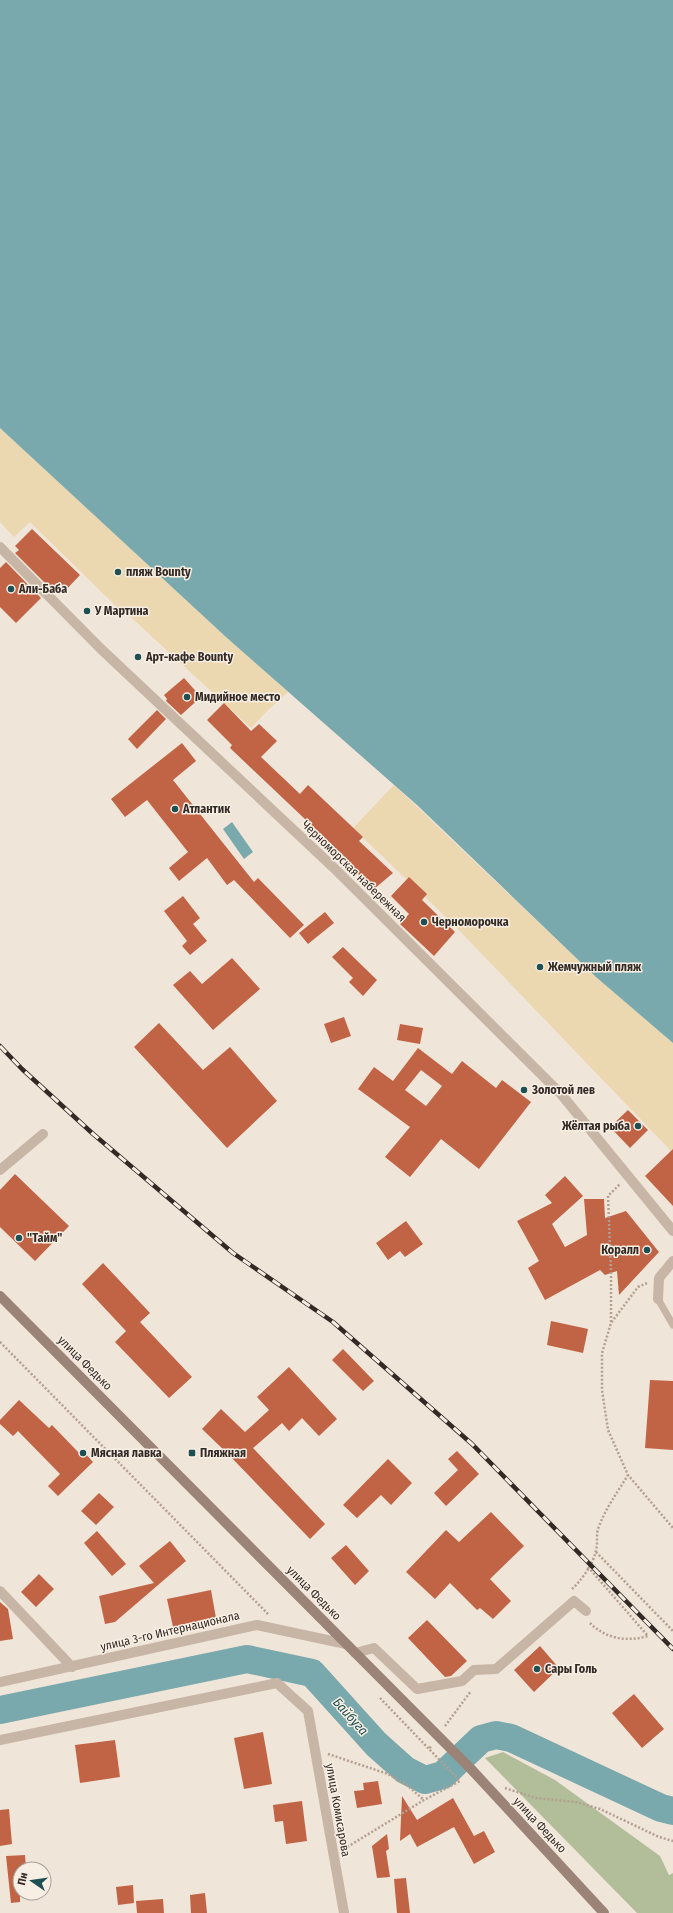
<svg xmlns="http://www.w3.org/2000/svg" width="673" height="1913" font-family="'Fira Sans Condensed',sans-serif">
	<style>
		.green { fill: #b2be99 }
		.sand { fill: #ebd7b0 }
		.water { fill: #79a9ac }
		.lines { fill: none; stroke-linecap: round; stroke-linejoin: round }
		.river { stroke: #79a9ac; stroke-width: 28 }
		.building { fill: #c16445; fill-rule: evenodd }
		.path { stroke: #b39f90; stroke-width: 2.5; stroke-dasharray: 2 2; stroke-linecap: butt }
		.service { stroke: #c7b5a5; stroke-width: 7 }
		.minor { stroke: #c7b5a5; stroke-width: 10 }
		.secondary { stroke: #9b8477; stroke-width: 10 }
		.rail-casing { stroke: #332a26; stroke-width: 4.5 }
		.rail { stroke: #f8efe4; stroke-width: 3; stroke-dasharray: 9; stroke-linecap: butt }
		.poi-dot { fill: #1d4f53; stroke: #f8efe4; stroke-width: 1.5 }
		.labels { text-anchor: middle; stroke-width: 3; stroke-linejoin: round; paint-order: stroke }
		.poi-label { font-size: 12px; font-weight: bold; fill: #332a26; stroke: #f8efe4; text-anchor: start }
		.street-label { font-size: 12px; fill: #332a26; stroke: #f8efe4 }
		.water-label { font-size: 13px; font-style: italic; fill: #1d4f53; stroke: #f8efe4 }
	</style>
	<rect width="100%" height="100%" fill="#f0e5d9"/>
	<!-- green -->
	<path class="green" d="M503,1752L555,1780L660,1856L669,1875L673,1873V1913H637L485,1758Z"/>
	<!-- sand -->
	<path class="sand" d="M0,428L226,637L288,692L268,710L251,728L121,608H118L30,522L14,537L0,522Z
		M394,785L596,977L673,1043V1153L453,924L353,828Z"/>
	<!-- water -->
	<path class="water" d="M0,0H673V1043L596,977L417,805L226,637L0,428Z
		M232,822L253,852L244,859L223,829Z"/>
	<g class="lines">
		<!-- river -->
		<path class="river" d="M0,1710L247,1659L312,1673L376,1744L405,1770L425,1780L443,1775L481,1739L496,1735L511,1738L661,1808L673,1811"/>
	</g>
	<!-- building -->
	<path class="building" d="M32,529L80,575L63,593L55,585L51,589L15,553L19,550L15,546Z
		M6,562L41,598L16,623L0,607V568Z
		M184,678L201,697L181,715L166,701L167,699L164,695Z
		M224,703L251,731L259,724L277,741L261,757L300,794L308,785L363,837L359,841L393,873L374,889L343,860L346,858L230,748L232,745L207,720Z
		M157,710L166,719L137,749L128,739Z
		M182,743L196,761L173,780L254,882L258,878L304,925L290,938L234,880L227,885L207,858L179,881L169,868L188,852L147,800L125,817L111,799Z
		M409,877L427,894L422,900L455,932L434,956L400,924L409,914L391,896Z
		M183,896L200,918L193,924L207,941L190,955L182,946L187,941L164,911Z
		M325,912L334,923L308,944L299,933Z
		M343,947L377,980L363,996L349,982L353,978L332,957Z
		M232,958L260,989L213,1030L173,985L190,971L202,984Z
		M344,1017L351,1036L331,1043L324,1024Z
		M159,1023L203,1070L230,1047L277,1101L227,1148L134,1047Z
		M400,1024L423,1028L420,1044L397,1040Z
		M418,1048L452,1074L462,1061L496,1088L502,1080L531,1102L479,1169L441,1139L410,1177L385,1157L410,1127L358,1089L374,1067L393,1081ZM421,1070L442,1086L426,1106L405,1090Z
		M628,1110L648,1130L630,1148L610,1127Z
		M673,1149V1206L645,1176Z
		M15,1174L69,1226L35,1261L0,1227V1190Z
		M565,1176L583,1196L552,1224L565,1247L587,1235L584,1199H604L605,1218L626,1211L659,1252L619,1295L617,1271L605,1275L600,1270L545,1300L528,1268L539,1261L517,1221L552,1203L545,1195Z
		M406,1221L423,1244L405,1257L400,1251L388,1260L376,1243Z
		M103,1263L150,1313L140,1322L192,1377L169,1398L115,1342L126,1331L82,1284Z
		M551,1321L588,1329L583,1353L547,1345Z
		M343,1349L374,1381L363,1391L332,1360Z
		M289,1367L337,1419L319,1436L302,1418L289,1431L282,1423L253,1448L325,1524L310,1539L228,1454L202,1429L221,1409L245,1432L269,1410L257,1397Z
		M650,1380L673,1381V1450L645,1448Z
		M19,1400L49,1428L52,1425L80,1454L83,1451L93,1462L58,1496L48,1486L60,1474L18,1431L13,1436L0,1424V1420Z
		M457,1451L479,1474L446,1506L434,1493L458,1470L448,1459Z
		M388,1459L412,1483L391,1505L381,1495L357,1518L343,1505Z
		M99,1493L114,1507L96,1525L81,1511Z
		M491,1512L524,1546L490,1579L511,1601L493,1619L480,1608L477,1610L450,1583L435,1599L406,1572L446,1530L459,1542Z
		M97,1531L126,1564L112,1576L84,1543Z
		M170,1541L186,1561L115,1622L105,1624L99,1596L154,1583L139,1566Z
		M346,1545L369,1571L355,1585L331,1558Z
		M39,1574L54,1589L36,1607L21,1592Z
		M211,1590L216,1618L173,1627L167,1599Z
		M0,1602L8,1609L13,1639L0,1641Z
		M427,1620L467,1661L451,1676L445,1677L408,1638Z
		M540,1646L559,1668L534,1692L514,1670Z
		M634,1694L664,1729L642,1748L612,1713Z
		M263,1732L272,1784L244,1789L234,1738Z
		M115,1740L120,1777L80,1783L75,1745Z
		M378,1781L382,1804L357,1808L354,1791L364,1790L363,1783Z
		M402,1796L417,1820L453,1798L474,1836L484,1831L495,1852L474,1864L454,1827L417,1847L410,1834L400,1841Z
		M302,1801L307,1841L286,1844L283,1821L275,1822L273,1805Z
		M9,1809L12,1844L0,1846V1810Z
		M387,1834L389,1849L386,1851L390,1877L377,1878L372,1846Z
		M25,1855L26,1869H20V1902L11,1903L6,1856Z
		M406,1878L410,1913H397L394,1879Z
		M133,1885L134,1903L118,1905L116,1887Z
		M205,1893L207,1913H191L190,1895Z
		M163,1899L164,1913H137L136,1901Z"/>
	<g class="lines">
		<!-- path -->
		<path class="path" d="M647,1283L638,1287L611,1323L602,1353V1390L608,1430L628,1475L673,1528
			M611,1322V1272L608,1196L620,1184
			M0,1342L268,1614
			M596,1552L673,1631
			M588,1567L648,1636C627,1642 606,1639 590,1623
			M572,1589C581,1581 594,1563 596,1550C598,1543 596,1536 598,1529C605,1509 617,1493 628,1475
			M380,1698L429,1749
			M445,1726L471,1691
			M328,1754L388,1774L408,1786L424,1800
			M505,1788L536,1798L576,1802L600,1809L659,1837L673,1841
			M344,1849L424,1800L460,1781L429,1749L431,1746"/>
		<!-- service -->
		<path class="service" d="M658,1299L673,1325"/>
		<!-- minor -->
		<path class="minor" d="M0,547L101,649L334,868L561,1094L673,1231
			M0,1170L43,1134
			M658,1299L659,1278L673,1261
			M0,1591L72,1667
			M355,1653L374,1648L417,1689L462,1681L474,1670L496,1669L574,1601L586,1611
			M0,1682L257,1625L346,1644
			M0,1740L277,1683L308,1711L344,1913"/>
		<!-- secondary -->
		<path class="secondary" d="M0,1296L471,1769L604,1913"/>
		<!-- rail casing -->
		<g class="rail-casing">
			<path id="rail" d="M0,1046L22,1069L92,1133L233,1253L333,1322L472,1444L673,1649"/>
		</g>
		<!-- rail -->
		<use href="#rail" class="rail"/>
	</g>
	<!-- markers -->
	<g class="poi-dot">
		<circle cx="118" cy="572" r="4"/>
		<circle cx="11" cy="589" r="4"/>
		<circle cx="87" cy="611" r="4"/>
		<circle cx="138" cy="657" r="4"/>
		<circle cx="187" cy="697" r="4"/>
		<circle cx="175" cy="809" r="4"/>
		<circle cx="424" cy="922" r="4"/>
		<circle cx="540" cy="967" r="4"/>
		<circle cx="524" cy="1090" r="4"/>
		<circle cx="638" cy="1126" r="4"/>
		<circle cx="19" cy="1238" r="4"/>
		<circle cx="647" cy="1250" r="4"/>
		<circle cx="83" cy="1453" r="4"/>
		<rect x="188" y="1449" width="8" height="8" rx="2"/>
		<circle cx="537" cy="1669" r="4"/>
	</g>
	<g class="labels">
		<!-- poi labels -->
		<g class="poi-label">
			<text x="126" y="576">пляж Bounty</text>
			<text x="19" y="593">Али-Баба</text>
			<text x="95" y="615">У Мартина</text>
			<text x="146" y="661">Арт-кафе Bounty</text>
			<text x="195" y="701">Мидийное место</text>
			<text x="183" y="813">Атлантик</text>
			<text x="432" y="926">Черноморочка</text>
			<text x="548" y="971">Жемчужный пляж</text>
			<text x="532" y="1094">Золотой лев</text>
			<text x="630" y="1130" text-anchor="end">Жёлтая рыба</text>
			<text x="27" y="1242">"Тайм"</text>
			<text x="639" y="1254" text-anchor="end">Коралл</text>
			<text x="91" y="1457">Мясная лавка</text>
			<text x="200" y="1457">Пляжная</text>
			<text x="545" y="1673">Сары Голь</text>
		</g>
		<!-- street labels -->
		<g class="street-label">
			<text transform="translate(354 871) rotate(44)" y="4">Черноморская набережная</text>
			<text transform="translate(85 1363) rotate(45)" y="4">улица Федько</text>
			<text transform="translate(314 1593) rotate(45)" y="4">улица Федько</text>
			<text transform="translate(170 1631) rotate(-13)" y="4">улица 3-го Интернационала</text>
			<text transform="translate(338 1810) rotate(80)" y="4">улица Комисарова</text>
			<text transform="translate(540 1825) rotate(47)" y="4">улица Федько</text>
		</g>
		<!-- water labels -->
		<g class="water-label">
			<text transform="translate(351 1716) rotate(48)" y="5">Байбуга</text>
		</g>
	</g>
	<!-- north arrow -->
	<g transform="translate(32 1881) rotate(283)"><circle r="19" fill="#f8efe4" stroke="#a9a098"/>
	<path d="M0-3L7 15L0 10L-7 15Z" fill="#1d4f53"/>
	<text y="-6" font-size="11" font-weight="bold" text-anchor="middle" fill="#332a26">Пн</text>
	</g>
</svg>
